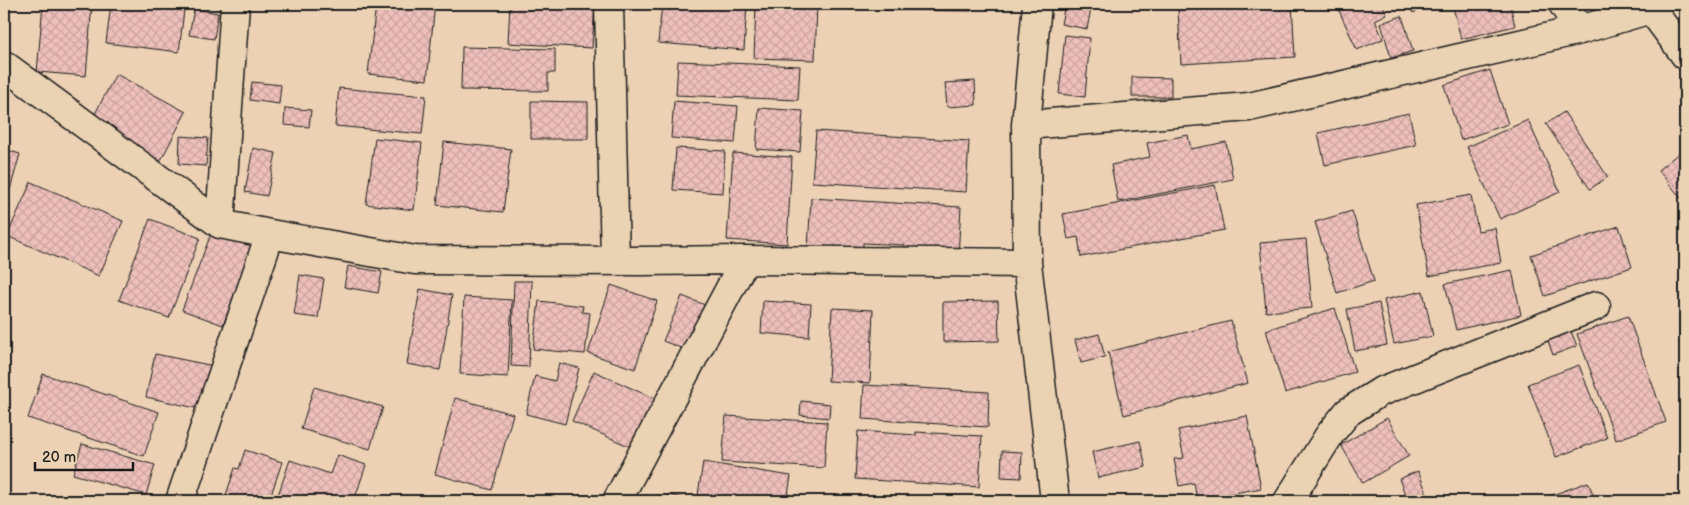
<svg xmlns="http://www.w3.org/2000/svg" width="1689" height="505" font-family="'Balsamiq Sans',sans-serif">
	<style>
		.building { fill: url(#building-cross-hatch); stroke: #1c1c1c }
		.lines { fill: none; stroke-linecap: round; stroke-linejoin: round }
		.street-casing { stroke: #1c1c1c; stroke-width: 31 }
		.street { stroke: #e9d3b2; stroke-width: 28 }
	</style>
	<defs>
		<pattern id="building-cross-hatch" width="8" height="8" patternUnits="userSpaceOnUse" patternTransform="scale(1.25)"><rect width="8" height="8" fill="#eec0bb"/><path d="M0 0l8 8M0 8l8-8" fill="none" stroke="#cca4a0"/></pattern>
	</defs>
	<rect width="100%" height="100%" fill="#ecd1b5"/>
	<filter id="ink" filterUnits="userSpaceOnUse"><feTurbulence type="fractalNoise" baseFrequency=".02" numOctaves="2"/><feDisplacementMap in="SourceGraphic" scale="10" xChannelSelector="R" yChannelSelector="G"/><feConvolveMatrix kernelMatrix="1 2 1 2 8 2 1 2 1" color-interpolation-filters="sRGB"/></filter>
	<g filter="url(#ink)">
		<!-- building -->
		<path class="building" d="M43,4H92L86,76L37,72Z
			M111,4H136L184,10L179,52L106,43Z
			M376,4H435L427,80L368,74Z
			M510,4H595L592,48L508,43Z
			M662,4H747L744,50L658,43Z
			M756,4H817L815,60L754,58Z
			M885,4H971V11L885,10Z
			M1065,4H1092L1087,29L1061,24Z
			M1280,4H1292L1295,57L1181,64L1178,10Z
			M1336,4H1382L1387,14L1375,20L1383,39L1357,50Z
			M1408,4H1430L1413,13Z
			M1465,4H1510L1515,26L1461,39L1453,7Z
			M194,9L218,13L214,39L189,35Z
			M1402,16L1413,51L1391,58L1381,23Z
			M1065,35L1090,38L1085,97L1059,94Z
			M462,47L555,49V73H548V91L461,90Z
			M678,61L800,66L798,100L676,95Z
			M1490,70L1508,124L1461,140L1444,85Z
			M116,74L186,112L160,162L89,125Z
			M1132,77L1171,78V97H1132Z
			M975,81L976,105L947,107L945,83Z
			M252,82L281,85L279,104L250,100Z
			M339,88L426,96L422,134L335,126Z
			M531,101L588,102V139H531Z
			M674,101L738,106L735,143L671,138Z
			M285,108L311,110L309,127L284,125Z
			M759,108L803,111L800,152L756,149Z
			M1564,112L1608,177L1590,189L1546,124Z
			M1409,113L1416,145L1325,165L1318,133Z
			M1528,120L1560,192L1500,219L1467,147Z
			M816,131L969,141L966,192L812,182Z
			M1188,135L1191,149L1226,142L1233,179L1118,202L1111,165L1150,157L1147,143Z
			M180,136L208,138L206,166L179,164Z
			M375,138L422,143L414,210L366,204Z
			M444,142L511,149L503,212L437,205Z
			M253,148L276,153L267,196L245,192Z
			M676,148L725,151L723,193L673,190Z
			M1685,148V203L1658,170Z
			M4,149L20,154L4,211Z
			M733,153L792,157L787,244L727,240Z
			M31,182L123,221L99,276L7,236Z
			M1215,185L1224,230L1081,257L1078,237L1068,239L1063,214Z
			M1471,195L1478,231L1495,228L1501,263L1429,276L1416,205Z
			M811,198L961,207L958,256L904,253L905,245L863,243V250L808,248Z
			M1352,211L1374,281L1337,293L1315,222Z
			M150,219L200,238L169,318L119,300Z
			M1619,226L1632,267L1545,296L1531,255Z
			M212,231L253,245L223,325L182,310Z
			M1306,239L1312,308L1266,312L1260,243Z
			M348,266L382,272L378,293L344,287Z
			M1512,270L1521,315L1456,330L1445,284Z
			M300,275L324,279L318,318L294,315Z
			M514,281H532L529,367L511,366Z
			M611,285L657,301L635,369L588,353Z
			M420,289L452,295L440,370L407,364Z
			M1423,291L1433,336L1394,344L1384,300Z
			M682,296L705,305L686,350L663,341Z
			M464,297L512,300L508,377L460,374Z
			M539,301L583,306L582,312L590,313L585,354L533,349Z
			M763,301L811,304L809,337L761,333Z
			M998,301L999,341L943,342V302Z
			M1379,303L1387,345L1355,351L1347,309Z
			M832,308L873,310L870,383L828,381Z
			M1335,308L1355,372L1285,393L1266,330Z
			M1628,316L1666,422L1616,440L1577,334Z
			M1231,321L1248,383L1124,415L1108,352Z
			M1570,329L1577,346L1553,355L1547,338Z
			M1099,334L1105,357L1081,363L1075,340Z
			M155,354L214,366L205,410L146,397Z
			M4,357L9,358L4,375Z
			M559,363L579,368L565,424L526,414L535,376L555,381Z
			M1579,365L1607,438L1556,457L1528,384Z
			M594,371L655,399L633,448L572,421Z
			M43,374L159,412L144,456L28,418Z
			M864,385L989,392L988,427L862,419Z
			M314,387L383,407L370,449L301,429Z
			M455,398L513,414L492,490L435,474Z
			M801,401L830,404L829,418L800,415Z
			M726,416L827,422L824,468L722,462Z
			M1247,416L1261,488L1197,500L1194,483L1179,486L1174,459L1184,458L1178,430Z
			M1387,418L1409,456L1363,483L1341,445Z
			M858,431L916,435V432L982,436L979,487L855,479Z
			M1140,441L1146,467L1098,478L1092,452Z
			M82,444L155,465L146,495L73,474Z
			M245,450L282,462L269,501H224L235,468L239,469Z
			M1002,451L1022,452L1021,478L1001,477Z
			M337,455L366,465L354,501H286L277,498L290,460L330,474Z
			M703,462L791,476L787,501H736L698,495Z
			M1418,471L1430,501H1408L1399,479Z
			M1588,482L1596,501H1545L1544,498Z
			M668,495L697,501H667Z"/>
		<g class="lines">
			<!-- street casing -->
			<g class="street-casing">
				<path id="street" d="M609,4L615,261
					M1037,4L1026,125L1027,263L1055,501
					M1563,4L1580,30
					M1651,9L1685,55
					M4,65L220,224L270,234L415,260L641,261L745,260L1027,263
					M1026,125L1249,107L1580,30L1651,9L1659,4
					M220,224L235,4
					M180,501L270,234
					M617,501L745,260
					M1288,501L1330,434L1348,412L1380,392L1596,306"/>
			</g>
			<!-- street -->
			<use href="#street" class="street"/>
		</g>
	</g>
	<!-- margin -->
	<rect width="1689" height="505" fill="none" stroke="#e9d3b2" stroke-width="20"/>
	<rect x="10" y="10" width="1669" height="485" fill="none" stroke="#1c1c1c" stroke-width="2" filter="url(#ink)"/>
	<!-- scale -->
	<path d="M35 462v8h98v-8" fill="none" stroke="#1c1c1c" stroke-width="2.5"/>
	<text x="42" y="462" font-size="15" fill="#1c1c1c" stroke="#e9d3b2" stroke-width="4" paint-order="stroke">20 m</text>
</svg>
